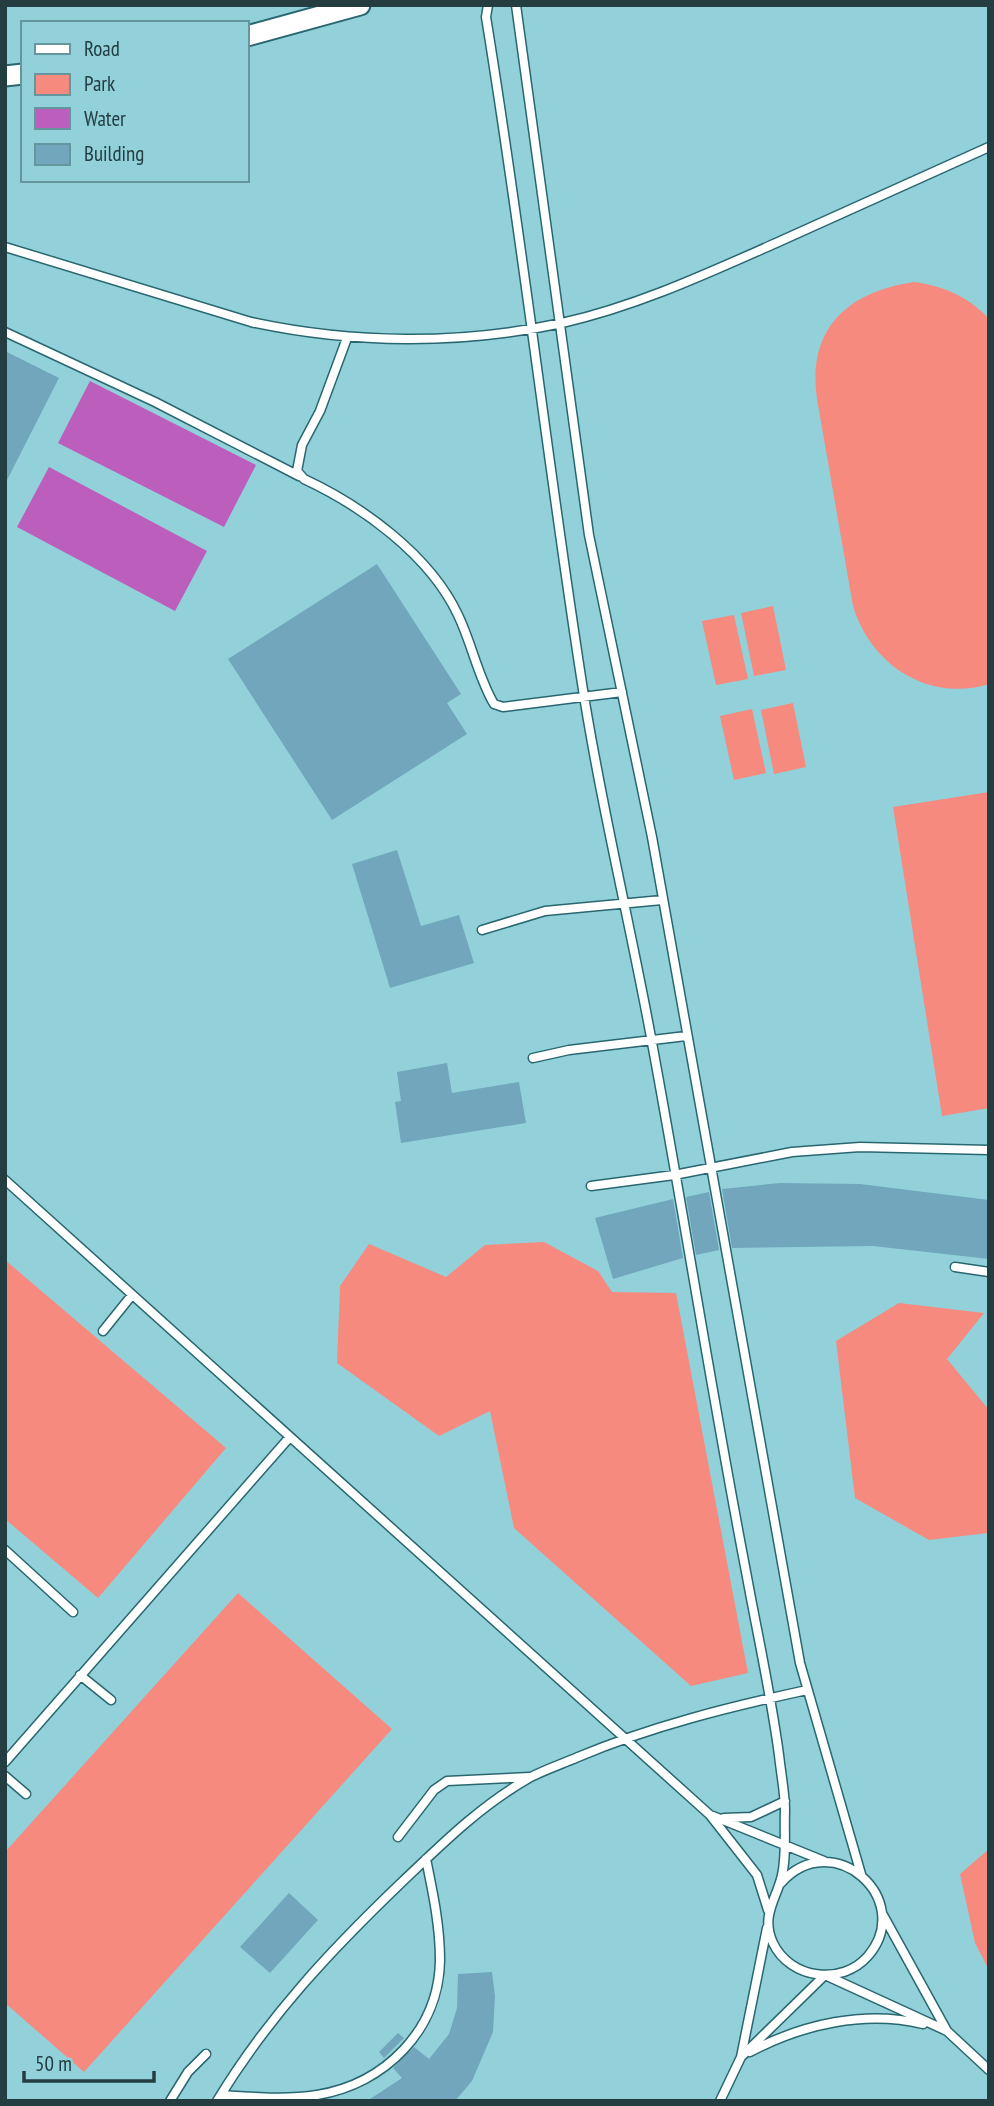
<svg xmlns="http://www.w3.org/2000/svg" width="994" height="2106" font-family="'PT Sans Narrow',sans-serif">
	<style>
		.green { fill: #f68a7e }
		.water { fill: #bc5ebc }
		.building { fill: #71a6bd }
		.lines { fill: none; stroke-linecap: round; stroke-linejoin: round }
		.service-casing { stroke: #286770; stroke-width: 11 }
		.tertiary-casing { stroke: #286770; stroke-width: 23 }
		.service { stroke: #fff; stroke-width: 8 }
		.tertiary { stroke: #fff; stroke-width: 19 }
	</style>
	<rect width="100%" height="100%" fill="#92d1da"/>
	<!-- green -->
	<path class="green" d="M914,282C943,286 968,296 989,319V684C928,703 870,664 853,606L817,399C807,328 848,292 914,282Z
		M773,606L786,670L754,676L741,613Z
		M734,615L748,679L716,685L702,621Z
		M793,703L806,767L774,774L761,710Z
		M752,709L766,773L734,780L720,716Z
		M989,792V1108L942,1116L893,807Z
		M544,1242L598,1271L612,1292L676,1293L748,1673L691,1686L514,1528L490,1411L439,1436L337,1363L340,1286L369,1244L446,1277L485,1245Z
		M5,1260L226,1448L98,1598L5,1519Z
		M899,1303L984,1313L947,1359L989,1410L988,1533L929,1540L855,1498L836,1341Z
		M238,1593L392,1729L84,2072L5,2003V1852Z
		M989,1849V1970L975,1943L960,1874Z"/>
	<!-- water -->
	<path class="water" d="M90,381L256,465L224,527L58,443Z
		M49,467L207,551L175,611L17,527Z"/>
	<!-- building -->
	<path class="building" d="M5,351L59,378L5,484Z
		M377,564L461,694L447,703L467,734L332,820L228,659Z
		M397,850L421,926L459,915L474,963L390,988L352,864Z
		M447,1063L452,1093L519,1082L526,1123L401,1143L395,1102L401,1101L397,1072Z
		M780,1183L860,1184L989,1200V1259L873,1246L732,1248L722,1189Z
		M709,1192L719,1250L696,1255L686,1197Z
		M673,1199L683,1258L613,1279L595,1218Z
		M289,1893L318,1920L270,1973L240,1947Z
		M492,1972L495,1996L493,2032L472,2081L455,2101H367L402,2078L393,2068L414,2047L429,2059L449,2034L457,2008L458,1974Z
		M398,2033L404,2038L384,2058L379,2052Z"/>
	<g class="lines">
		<!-- service casing -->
		<g class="service-casing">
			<path id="service" d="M488,5L486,17C522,237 547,458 581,677C599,796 628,914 650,1032C684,1214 712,1396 747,1577C758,1637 771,1695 779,1755C781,1774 785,1793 785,1811C784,1832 787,1859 781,1879C775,1901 761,1917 773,1943C790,1979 842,1986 868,1956C916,1900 833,1825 781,1883
				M516,5L589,535L652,837L800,1663L861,1874
				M5,247L251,322C353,344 460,345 562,323C637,306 706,274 776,243C847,211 918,179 989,147
				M5,332L155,402L299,476
				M347,338L320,411L302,445L297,471L304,479C362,506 430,555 458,615C472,644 478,677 494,704L503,707L622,692
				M482,930L545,911L662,900
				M533,1058L569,1050L686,1036
				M5,1180L710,1815L757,1875L768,1910
				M591,1186L674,1175L792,1152L860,1147L989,1150
				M955,1267L989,1272
				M103,1331L132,1295
				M5,1550L73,1612
				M80,1675L111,1700
				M5,1762L289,1438
				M5,1776L26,1794
				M713,1816L824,1861
				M724,1818L751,1817L785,1801
				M398,1837L434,1790L447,1781L530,1777
				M883,1915L947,2031L989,2070
				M750,2052C803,2024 865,2010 923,2024
				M741,2057L825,1975L947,2031
				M221,2095C253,2097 285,2100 317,2095C385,2084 439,2030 440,1960C440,1926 433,1893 426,1859
				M170,2101L188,2072L206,2054
				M217,2101C268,2017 331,1950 402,1882C442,1844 480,1806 529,1778C544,1770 562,1764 578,1757C652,1726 729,1707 807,1690
				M720,2101L741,2057L767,1928"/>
		</g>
		<!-- tertiary casing -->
		<g class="tertiary-casing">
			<path id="tertiary" d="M247,36L360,5
				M5,76L23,74"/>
		</g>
		<!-- service -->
		<use href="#service" class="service"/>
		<!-- tertiary -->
		<use href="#tertiary" class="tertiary"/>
	</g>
	<!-- border -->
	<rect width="994" height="2106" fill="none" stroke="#233d41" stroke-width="14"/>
	<!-- legend -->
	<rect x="21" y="21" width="228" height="161" fill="#92d1da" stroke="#66969d" stroke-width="2"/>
	<rect x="35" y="44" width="35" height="10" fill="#ffffff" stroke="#66969d" stroke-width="2"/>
	<text x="84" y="56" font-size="21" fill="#233d41">Road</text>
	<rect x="35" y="74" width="35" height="21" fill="#f68a7e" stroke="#66969d" stroke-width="2"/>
	<text x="84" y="91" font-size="21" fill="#233d41">Park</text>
	<rect x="35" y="108" width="35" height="21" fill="#bc5ebc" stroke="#66969d" stroke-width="2"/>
	<text x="84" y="126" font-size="21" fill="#233d41">Water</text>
	<rect x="35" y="144" width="35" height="21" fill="#71a6bd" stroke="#66969d" stroke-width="2"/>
	<text x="84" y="161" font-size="21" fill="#233d41">Building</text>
	<!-- scale -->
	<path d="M24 2071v10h130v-10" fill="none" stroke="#233d41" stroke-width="3.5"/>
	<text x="35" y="2071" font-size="21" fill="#233d41" stroke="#92d1da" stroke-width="5" paint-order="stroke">50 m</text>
</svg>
